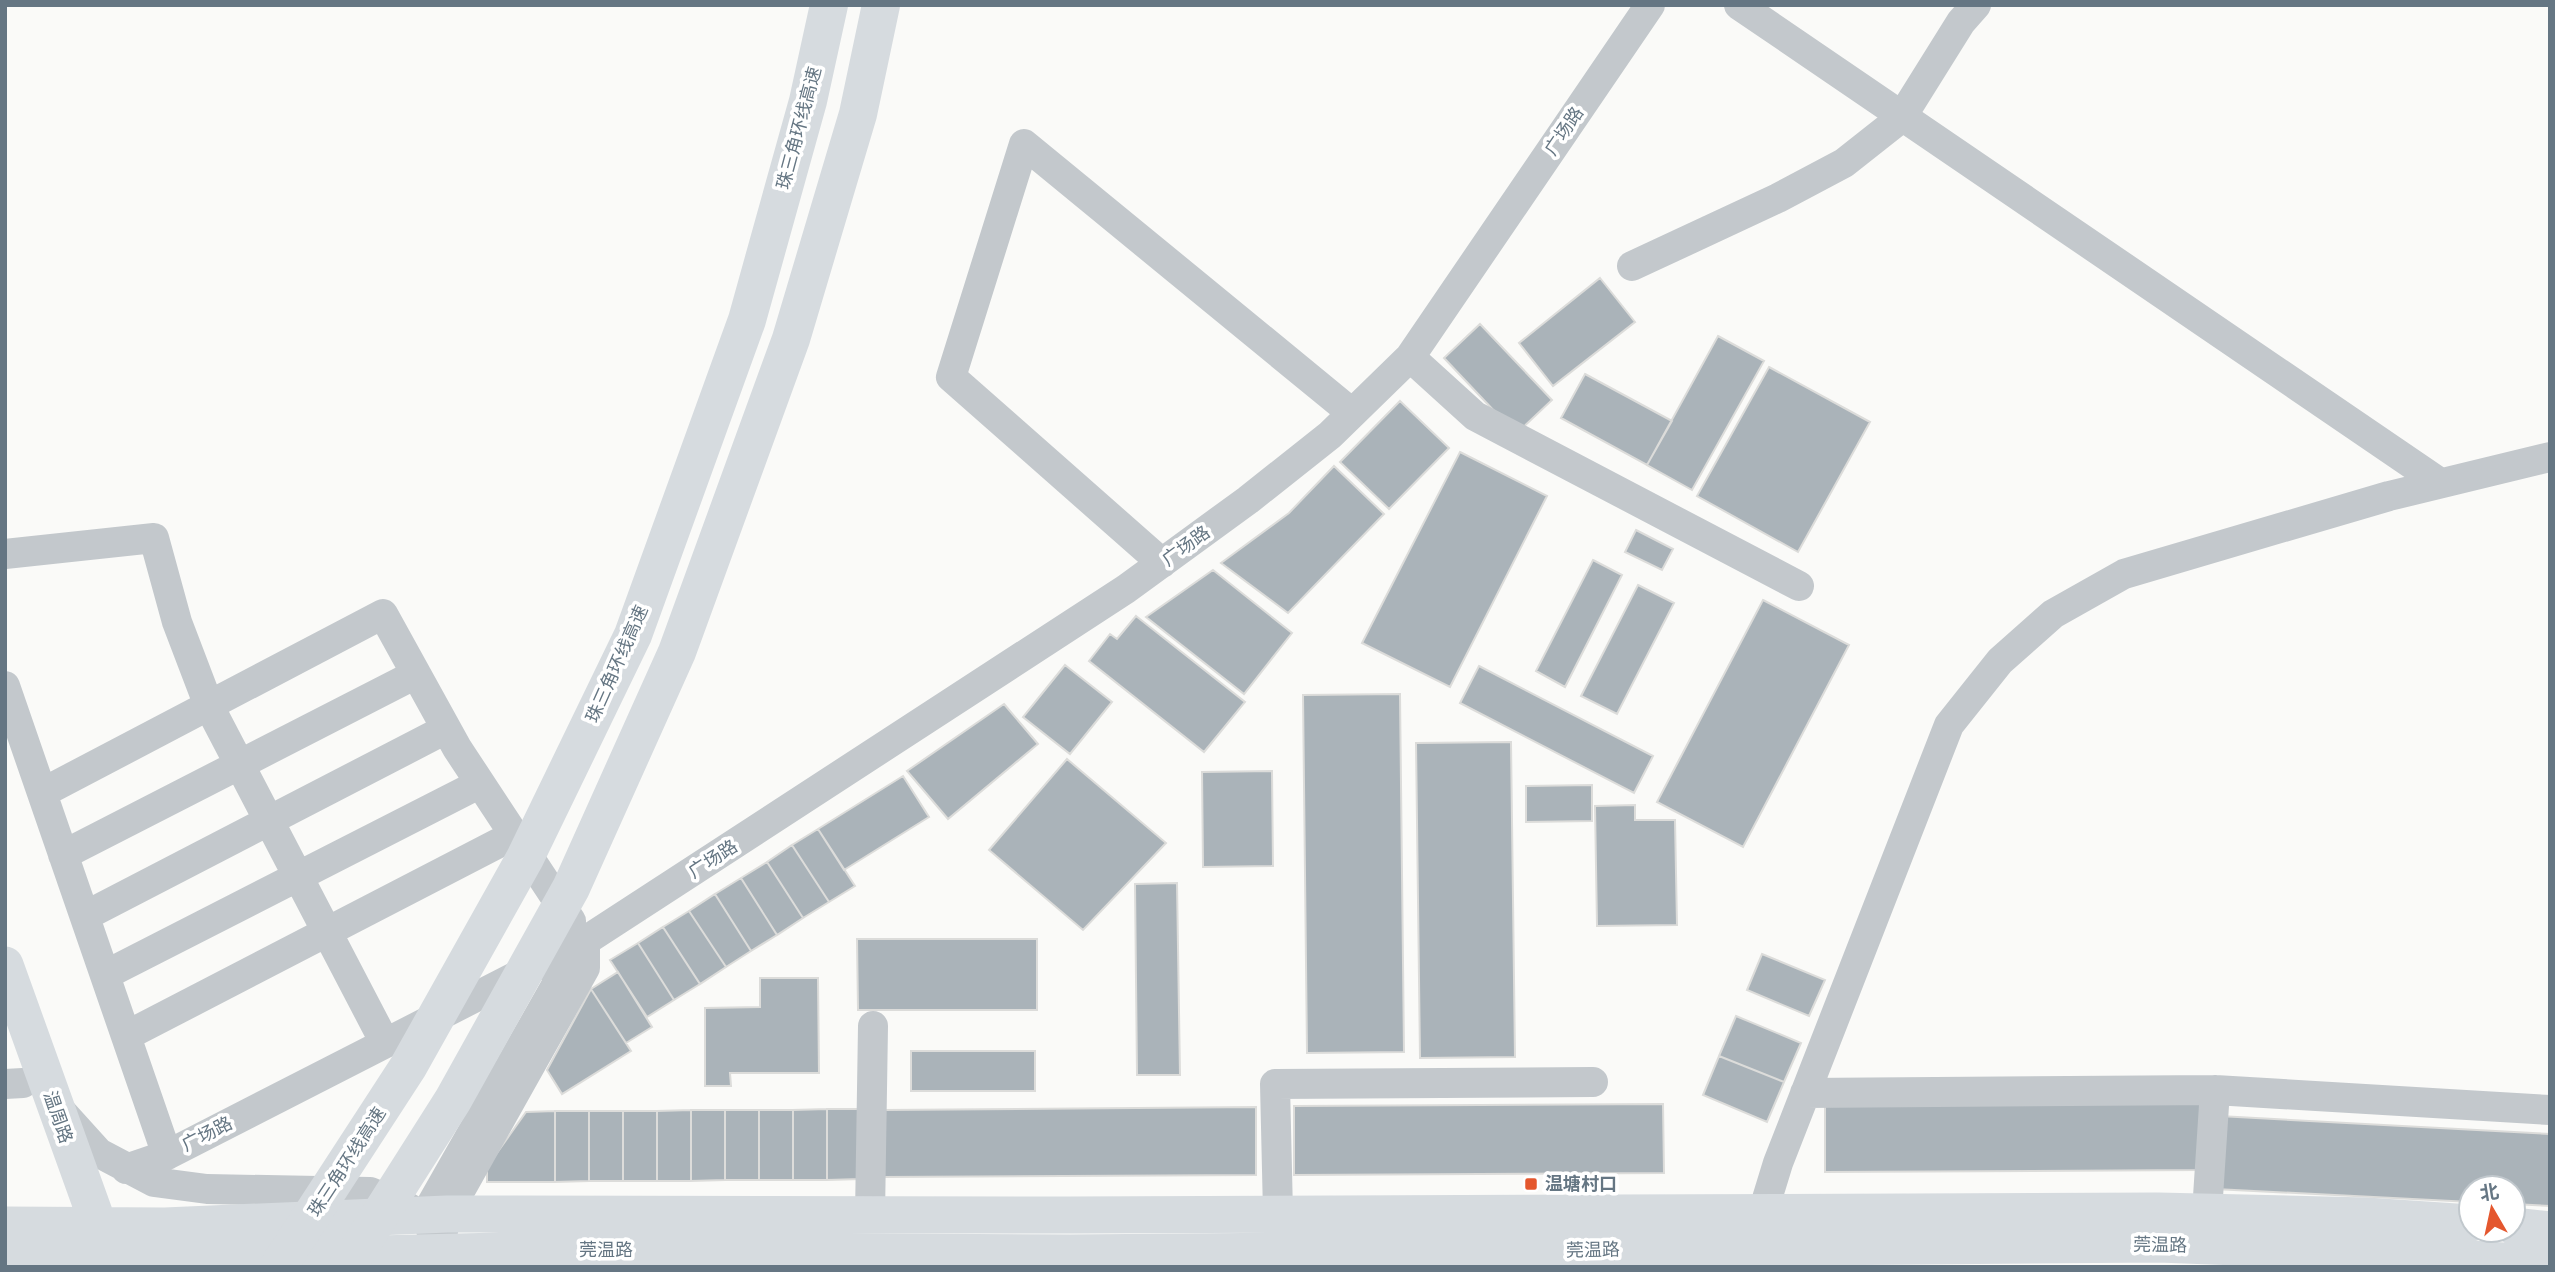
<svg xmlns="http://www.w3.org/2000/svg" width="2555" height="1272" font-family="'Varela Round','Noto Sans SC',sans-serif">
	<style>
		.building { fill: #aab3b9; stroke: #dcdcda; stroke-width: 2 }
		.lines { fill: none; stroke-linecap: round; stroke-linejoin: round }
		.minor { stroke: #c3c8cc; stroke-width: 30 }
		.major { stroke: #d6dbdf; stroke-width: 37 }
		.highway { stroke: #d6dbdf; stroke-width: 38 }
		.poi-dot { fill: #e4572e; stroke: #fff; stroke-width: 2.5 }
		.labels { text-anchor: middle; stroke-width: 7; stroke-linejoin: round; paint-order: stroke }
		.street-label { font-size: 18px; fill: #657683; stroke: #fff }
		.poi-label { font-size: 18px; font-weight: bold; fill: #657683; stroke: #fff; text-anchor: start }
	</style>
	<rect width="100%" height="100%" fill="#fafaf8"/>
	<!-- building -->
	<path class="building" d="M1600,278L1635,322L1553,386L1519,343Z
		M1480,324L1552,400L1516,434L1444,358Z
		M1718,336L1764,361L1692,490L1647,465Z
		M1769,367L1870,422L1798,552L1697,496Z
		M1585,374L1672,421L1647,465L1561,418Z
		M1400,401L1449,448L1389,509L1340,462Z
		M1460,452L1547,496L1450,687L1362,643Z
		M1334,466L1384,514L1288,613L1221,563L1289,513Z
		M1636,530L1673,549L1662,570L1625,552Z
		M1593,560L1622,575L1565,687L1536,671Z
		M1213,570L1292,633L1244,694L1146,617Z
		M1638,585L1674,603L1617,714L1581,696Z
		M1763,600L1849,645L1743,847L1657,802Z
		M1136,616L1245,702L1204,752L1089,661L1110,634L1117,639Z
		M1065,665L1112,702L1070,754L1023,717Z
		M1479,666L1653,756L1634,793L1460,703Z
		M1400,694L1404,1052L1307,1053L1303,695Z
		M1004,704L1038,744L948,819L907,771Z
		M1511,742L1515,1057L1420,1058L1416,743Z
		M1067,759L1166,843L1083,930L989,850Z
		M1272,771L1273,866L1203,867L1202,772Z
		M903,776L929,817L844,870L818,829Z
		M1592,785V821L1526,822V786Z
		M1635,805V820H1675L1677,925L1597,926L1595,806Z
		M818,829L855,886L829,902L792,845Z
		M792,845L829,902L803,918L767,862Z
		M767,862L803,918L777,935L741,878Z
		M741,878L777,935L751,951L715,894Z
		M1177,883L1180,1075H1137L1135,884Z
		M715,894L751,951L726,967L689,911Z
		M689,911L726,967L700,984L663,927Z
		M663,927L700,984L674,1000L638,943Z
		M857,939H1037V1010H858Z
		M638,943L674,1000L647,1017L610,960Z
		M1762,954L1825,980L1809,1016L1747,990Z
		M618,972L652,1027L626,1043L591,989Z
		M760,978H818L819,1073H730L731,1086H705V1008L760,1007Z
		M591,989L631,1051L562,1094L547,1070Z
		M1736,1016L1801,1043L1784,1082L1719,1056Z
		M911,1051H1035V1091H911Z
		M1719,1056L1784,1082L1767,1122L1703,1095Z
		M2201,1102V1170L1825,1172V1104Z
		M1663,1104L1664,1173L1294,1175V1106Z
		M1256,1107V1175L884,1177V1110Z
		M827,1109V1180H793V1110Z
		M827,1109H861V1179L827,1180Z
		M691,1110V1181H657V1111Z
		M691,1110H725V1180L691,1181Z
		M725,1110H759V1180H725Z
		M759,1110H793V1180H759Z
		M555,1111V1182H487V1167L526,1112Z
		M555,1111H589V1181L555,1182Z
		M589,1111H623V1181H589Z
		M623,1111H657V1181H623Z
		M2219,1116L2550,1134V1206L2513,1204V1188H2471V1202L2215,1189Z"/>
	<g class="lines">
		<!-- minor -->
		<path class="minor" d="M1739,5L2440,483
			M1632,266L1778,198L1844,163L1901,118L1961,22L1976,5
			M1410,357L1475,416L1799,586
			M5,554L154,538L177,622L209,706L385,1043
			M1162,563L951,377L1024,144L1352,413
			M5,686L167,1155
			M42,793L383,614L457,748L571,921
			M63,855L416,674
			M85,916L446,729
			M585,941V968L447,1214L438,1252L426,1214L570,961Z
			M105,975L479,784
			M126,1036L512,836
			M5,1084L23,1083
			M1805,1093L2215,1090L2550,1110
			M61,1111L99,1153L154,1182L207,1189L370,1192L409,1208
			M126,1169L167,1155L585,941L1126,589L1248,500L1330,435L1410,357L1650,5
			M2207,1212L2215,1090
			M1278,1213L1275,1084L1593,1082
			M870,1215L873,1026
			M1753,1267L1763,1212L1778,1163L1949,725L2000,661L2053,614L2124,574L2389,496L2550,457"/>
		<!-- major -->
		<path class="major" d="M5,965L106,1246
			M5,1225L165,1226L447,1214L1069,1215L2158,1211L2366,1216L2471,1223
			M2513,1226L2550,1230
			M5,1254L169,1259L540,1250L1070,1253L2159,1244L2367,1252L2550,1264"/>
		<!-- highway -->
		<path class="highway" d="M278,1267L408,1067L525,858L633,635L747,320L808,101L829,5
			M347,1267L453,1100L571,888L677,652L791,339L858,114L881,5"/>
	</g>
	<!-- markers -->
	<rect class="poi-dot" x="1524" y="1177" width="14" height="14" rx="3.5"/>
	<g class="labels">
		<!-- street labels -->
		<g class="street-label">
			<text transform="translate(799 128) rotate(-75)" y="6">珠三角环线高速</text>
			<text transform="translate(1564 131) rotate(-56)" y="6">广场路</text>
			<text transform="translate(1186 546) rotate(-36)" y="6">广场路</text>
			<text transform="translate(617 664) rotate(-66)" y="6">珠三角环线高速</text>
			<text transform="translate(713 859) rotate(-33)" y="6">广场路</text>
			<text transform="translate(58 1117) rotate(71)" y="6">温周路</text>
			<text transform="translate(207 1134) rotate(-27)" y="6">广场路</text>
			<text transform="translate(347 1162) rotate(-57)" y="6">珠三角环线高速</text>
			<text transform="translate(2160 1245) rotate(1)" y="6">莞温路</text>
			<text x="606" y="1256">莞温路</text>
			<text transform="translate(1593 1250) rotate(-1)" y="6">莞温路</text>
		</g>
		<!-- poi labels -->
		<g class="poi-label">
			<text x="1545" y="1190">温塘村口</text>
		</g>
	</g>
	<!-- border -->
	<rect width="2555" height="1272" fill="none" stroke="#657683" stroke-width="14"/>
	<!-- north arrow -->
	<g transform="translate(2492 1209) rotate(351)"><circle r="33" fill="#ffffff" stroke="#c1c8cd" stroke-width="2"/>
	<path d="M0-5L12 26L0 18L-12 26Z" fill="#e4572e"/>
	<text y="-10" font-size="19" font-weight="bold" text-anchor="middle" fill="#657683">北</text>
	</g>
</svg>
